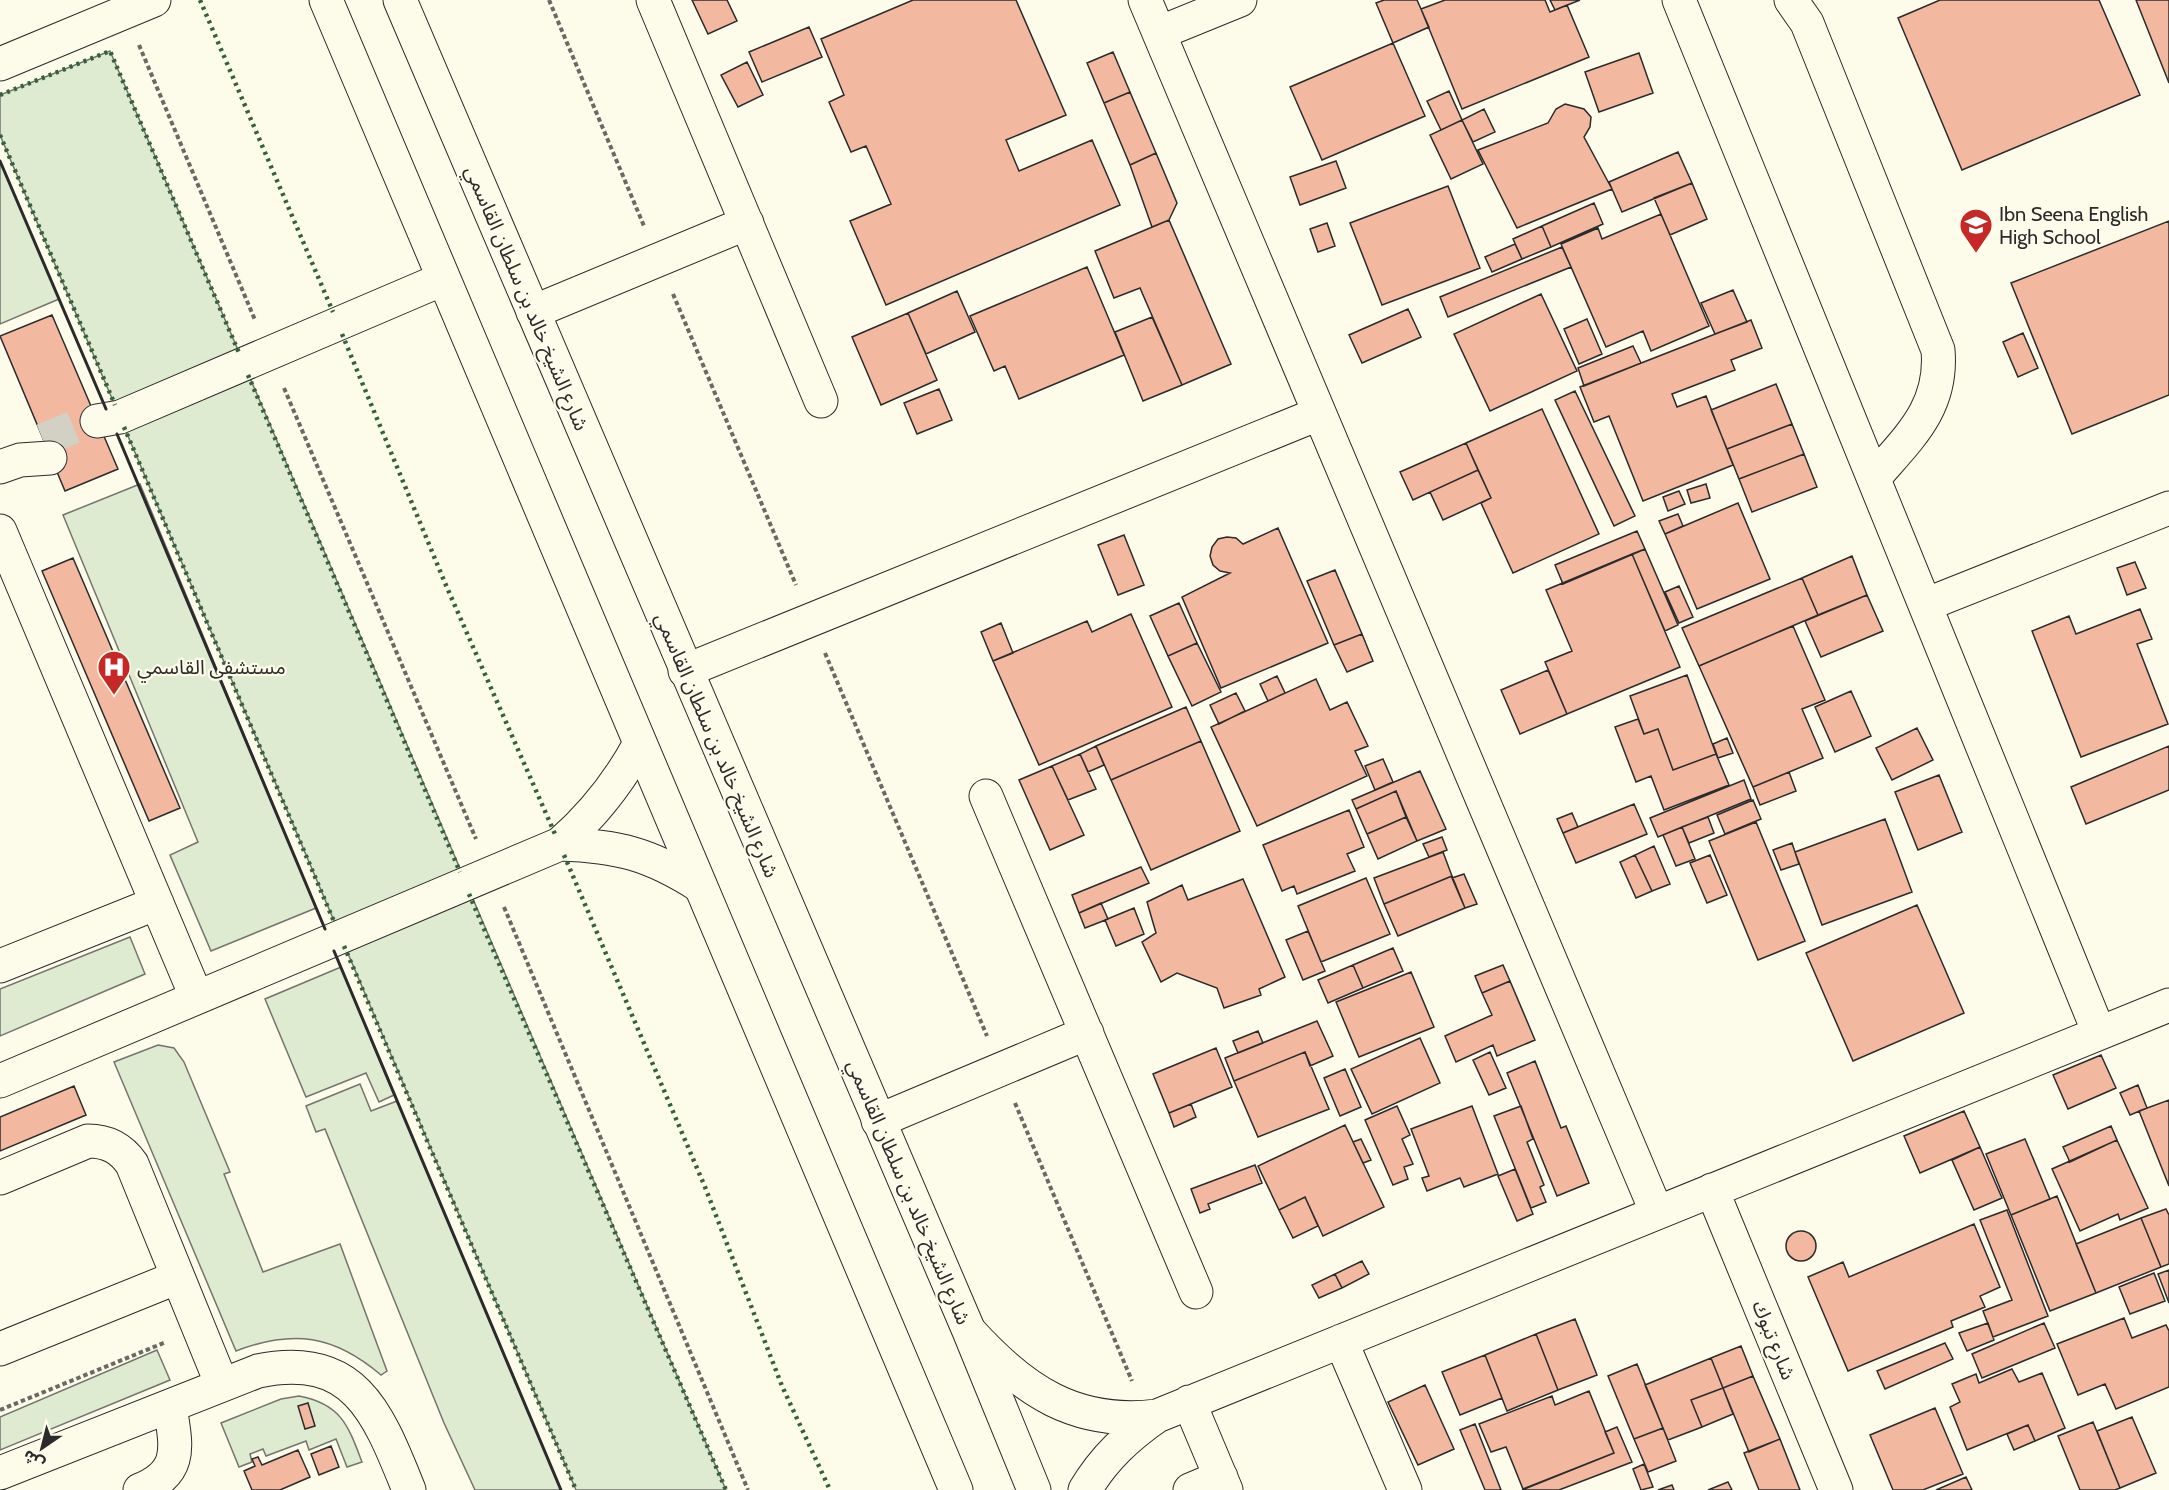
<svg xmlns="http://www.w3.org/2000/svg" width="2169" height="1490" font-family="Cabin,'Noto Sans Arabic',sans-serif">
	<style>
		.green { fill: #deebd1; stroke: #74746e; stroke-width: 1.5 }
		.building { fill: #f2b8a0; stroke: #2b2b2b; stroke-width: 1.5 }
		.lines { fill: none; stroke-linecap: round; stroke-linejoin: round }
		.minor-tunnel { stroke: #d3d1c4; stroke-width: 33; stroke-dasharray: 33 16; stroke-linecap: butt }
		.minor-casing { stroke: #2b2b2b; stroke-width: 35 }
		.major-casing { stroke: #2b2b2b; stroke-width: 35 }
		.path { stroke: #6a6964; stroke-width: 4; stroke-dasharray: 4.5 3; stroke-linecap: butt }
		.minor { stroke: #fdfbea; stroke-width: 33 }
		.major { stroke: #fdfbea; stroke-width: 33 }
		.hedge { stroke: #34623c; stroke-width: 4.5; stroke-dasharray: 3 4.5; stroke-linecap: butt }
		.wall { stroke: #2b2b2b; stroke-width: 3 }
		.labels { text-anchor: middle; stroke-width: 4.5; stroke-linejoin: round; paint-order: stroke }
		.poi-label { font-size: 20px; fill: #2b2b2b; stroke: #fdfbea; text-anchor: start }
		.street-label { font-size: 20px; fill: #2b2b2b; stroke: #fdfbea }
	</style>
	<rect width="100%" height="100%" fill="#fdfbea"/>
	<!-- green -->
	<path class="green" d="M110,51L726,1490H576L0,135V95Z
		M0,161L59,299L0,324Z
		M140,484L316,908L211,951L170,855L198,842L63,515Z
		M130,937L145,974L0,1036V989Z
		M341,967L394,1095L379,1102L366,1073L306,1097L265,999Z
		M158,1045L174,1048L184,1062L230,1172L224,1174L263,1272L340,1244L387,1371L381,1375C334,1335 293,1329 236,1351L114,1062Z
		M360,1084L371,1111L397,1101L561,1490H475L444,1423L325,1129L316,1132L306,1106Z
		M157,1350L170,1380L0,1450V1417Z
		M299,1396C341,1404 348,1425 362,1462L347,1467L336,1439L309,1450L306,1441L266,1456L263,1449L250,1454L252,1462L239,1467L221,1423L281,1399Z"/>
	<!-- building -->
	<path class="building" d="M692,0H727L737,21L708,34Z
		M913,0H1016L1066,115L1006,140L1019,171L1092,140L1120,205L886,305L850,221L891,204L866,146L851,152L829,102L844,95L821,39Z
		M1384,0H1417L1429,27L1393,43L1376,3Z
		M1445,0H1545L1550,12L1567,5L1589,57L1462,109L1421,9Z
		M1550,0H1580L1555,10Z
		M1940,0H2099L2140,95L1962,170L1898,18Z
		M2136,0H2169V83Z
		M809,27L822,57L762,82L749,52Z
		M1393,43L1425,116L1322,160L1290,87Z
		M1113,52L1130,92L1104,103L1087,63Z
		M1639,53L1653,93L1599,112L1585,72Z
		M747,62L763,95L738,107L721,75Z
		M1449,91L1462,120L1441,130L1427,101Z
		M1130,92L1156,153L1130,165L1104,103Z
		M1565,104L1584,109L1591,117L1590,127L1584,137L1612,189L1517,228L1478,150L1548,123L1556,109Z
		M1484,109L1495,132L1473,142L1462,120Z
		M1462,120L1483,164L1451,179L1430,135Z
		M1678,152L1692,183L1622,212L1609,182Z
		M1156,153L1177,203L1169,220L1152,227L1130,165Z
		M1336,161L1346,188L1300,205L1290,177Z
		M1692,183L1707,219L1670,235L1654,198Z
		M1448,186L1480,268L1382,305L1350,223Z
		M1594,203L1603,224L1551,247L1542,226Z
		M1661,214L1709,326L1651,351L1643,331L1606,347L1561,244L1598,228L1602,239Z
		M1169,220L1231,364L1182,385L1140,288L1114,298L1095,251Z
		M2169,221V395L2072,434L2011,283Z
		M1327,223L1335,246L1318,252L1310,229Z
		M1542,226L1551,247L1522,259L1513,239Z
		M1515,244L1522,259L1492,272L1485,257Z
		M1562,247L1571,267L1448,317L1440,297Z
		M1087,267L1124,355L1019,399L1005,366L994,371L970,316Z
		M1733,290L1747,322L1715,334L1701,303Z
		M957,291L975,332L926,354L908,313Z
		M1541,294L1577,371L1490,411L1454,334Z
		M1408,309L1421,337L1362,363L1349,335Z
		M908,313L937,380L881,405L852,337Z
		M52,315L118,469L65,491L0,336Z
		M1152,317L1182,385L1143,401L1115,332Z
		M1587,319L1602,354L1579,364L1564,329Z
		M1751,320L1762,348L1731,360L1735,370L1672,394L1677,407L1706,396L1733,465L1643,501L1609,416L1594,422L1580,387Z
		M2023,333L2038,368L2018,377L2003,342Z
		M1633,346L1641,363L1584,386L1578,368Z
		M1776,384L1792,424L1727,449L1711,410Z
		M939,389L952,420L917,434L904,403Z
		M1575,391L1635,516L1614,526L1555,400Z
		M1542,409L1599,534L1513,573L1481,503L1491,498L1466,443Z
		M1792,424L1804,454L1739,479L1727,449Z
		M1466,443L1478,470L1413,500L1400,472Z
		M1804,454L1817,487L1752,512L1739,479Z
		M1478,470L1491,498L1443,520L1430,492Z
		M1706,484L1710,498L1691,503L1687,490Z
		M1679,491L1685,504L1668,511L1663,497Z
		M1738,503L1770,579L1697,609L1665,534Z
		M1678,514L1683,526L1665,534L1659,521Z
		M1278,528L1328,643L1221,688L1182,597L1230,573L1220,571L1213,565L1210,556L1212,547L1218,539L1227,537L1236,538L1243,544Z
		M1637,531L1645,549L1563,584L1555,565Z
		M1124,535L1144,585L1118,595L1098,545Z
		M1645,549L1678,625L1665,631L1632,554Z
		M1632,554L1680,667L1567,714L1545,662L1572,651L1546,590Z
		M1852,556L1867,595L1818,615L1802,578Z
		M73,558L180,808L149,821L42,571Z
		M2135,562L2146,588L2127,595L2117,568Z
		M1335,570L1362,634L1334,645L1307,581Z
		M1802,578L1818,615L1699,666L1682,628Z
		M1679,586L1693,617L1679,623L1665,592Z
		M1867,595L1883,631L1821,657L1805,621Z
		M1179,603L1197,643L1168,656L1150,616Z
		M2140,609L2152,639L2137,644L2168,724L2081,757L2032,631L2069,616L2076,634Z
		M1131,614L1172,707L1039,765L993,661L1087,621L1092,632Z
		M1001,623L1013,653L993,661L981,632Z
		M1793,626L1825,700L1802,709L1823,758L1753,787L1699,666Z
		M1362,634L1373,661L1347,672L1334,645Z
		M1197,643L1221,692L1192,706L1168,656Z
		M1548,670L1567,714L1520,734L1501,690Z
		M1687,675L1716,754L1673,770L1658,729L1644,734L1630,696Z
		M1277,676L1285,693L1268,701L1260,684Z
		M1316,679L1330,710L1347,702L1368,746L1355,751L1367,776L1257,826L1211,727Z
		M1851,691L1871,736L1835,752L1815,707Z
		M1236,693L1245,711L1219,724L1210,705Z
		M1186,707L1201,741L1111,780L1096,746Z
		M1638,719L1644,734L1658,729L1673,770L1716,754L1729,785L1664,810L1651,776L1636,782L1615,727Z
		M1917,728L1933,760L1892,780L1876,748Z
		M1727,738L1733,753L1718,758L1713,744Z
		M1201,741L1240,831L1151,870L1111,780Z
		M1096,746L1104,765L1088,772L1080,754Z
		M2169,746V790L2086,824L2071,787Z
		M1080,754L1096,789L1068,800L1052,766Z
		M1383,759L1393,782L1375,790L1365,766Z
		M1052,766L1084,835L1050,850L1019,780Z
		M1420,771L1446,829L1417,841L1396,791L1356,809L1352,800Z
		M1789,772L1796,791L1760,805L1753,787Z
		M1939,775L1962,832L1918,850L1895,792Z
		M1744,780L1751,799L1658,837L1650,818Z
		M1396,791L1406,817L1367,834L1356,809Z
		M1753,800L1761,819L1725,834L1717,815Z
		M1634,804L1647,834L1576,863L1563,833Z
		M1349,810L1364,847L1347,854L1355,871L1297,894L1294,886L1282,891L1263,845Z
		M1572,813L1578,827L1563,833L1557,819Z
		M1406,817L1417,841L1378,859L1367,834Z
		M1708,817L1714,833L1689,843L1682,827Z
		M1885,819L1912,892L1822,925L1795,852Z
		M1756,822L1805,941L1758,960L1709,841Z
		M1682,827L1695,859L1676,866L1663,835Z
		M1442,837L1447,850L1429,857L1423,844Z
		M1792,843L1799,864L1781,870L1773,850Z
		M1654,846L1670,884L1652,891L1635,855Z
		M1443,852L1452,876L1384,904L1374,878Z
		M1635,855L1652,891L1636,898L1620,862Z
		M1710,855L1727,895L1707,903L1690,863Z
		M1141,867L1149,883L1079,913L1072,895Z
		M1464,874L1477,904L1465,908L1452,878Z
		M1452,876L1465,908L1398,936L1384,904Z
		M1366,878L1390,934L1321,962L1298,906Z
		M1243,879L1285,977L1259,989L1261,995L1224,1008L1217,988L1177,973L1161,982L1142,942L1156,933L1147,902L1182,885L1188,900Z
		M1101,903L1108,919L1085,928L1079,913Z
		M1917,905L1964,1013L1853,1061L1806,953Z
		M1134,908L1144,934L1116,946L1105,920Z
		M1308,931L1325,971L1303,980L1286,940Z
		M1393,948L1403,971L1363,988L1353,965Z
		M1353,965L1363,988L1328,1003L1318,980Z
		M1503,965L1510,981L1482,993L1475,976Z
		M1411,972L1434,1027L1359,1057L1336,1002Z
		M1510,981L1535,1040L1497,1056L1493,1045L1456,1062L1445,1036L1492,1015L1482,993Z
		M1317,1021L1333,1056L1310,1066L1305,1052L1234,1081L1225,1058Z
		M1258,1031L1263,1043L1238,1053L1233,1041Z
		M1420,1038L1440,1083L1372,1114L1351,1069Z
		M1216,1048L1232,1087L1169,1113L1153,1074Z
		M1305,1052L1329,1109L1258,1137L1234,1081Z
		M1490,1052L1506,1088L1489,1095L1473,1060Z
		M2101,1055L2116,1088L2068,1109L2053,1075Z
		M1535,1061L1561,1128L1566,1126L1589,1183L1557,1196L1507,1073Z
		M1345,1069L1361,1107L1340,1116L1324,1078Z
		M2138,1085L2147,1108L2130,1115L2120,1093Z
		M74,1086L86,1115L0,1151V1117Z
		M2169,1100V1186L2139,1111Z
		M1191,1104L1196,1117L1174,1127L1169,1113Z
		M1397,1106L1410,1135L1402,1139L1413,1164L1404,1167L1408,1179L1393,1185L1365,1120Z
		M1472,1106L1498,1174L1464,1187L1460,1178L1427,1191L1422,1178L1429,1176L1411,1129Z
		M1521,1106L1533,1139L1527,1142L1544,1185L1540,1187L1546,1202L1531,1208L1494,1116Z
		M1964,1111L1980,1147L1920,1173L1904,1136Z
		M1345,1125L1384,1207L1323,1236L1305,1197L1279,1210L1258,1166Z
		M2111,1126L2117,1140L2070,1162L2063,1147Z
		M1361,1139L1371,1160L1363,1163L1353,1142Z
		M2025,1139L2050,1199L2011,1215L1986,1154Z
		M2117,1140L2148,1208L2120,1220L2118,1214L2080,1231L2052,1169Z
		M1980,1147L2002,1198L1974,1210L1952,1160Z
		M1255,1165L1262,1183L1208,1204L1210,1209L1200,1213L1191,1189Z
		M1515,1169L1533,1214L1517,1221L1498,1176Z
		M2057,1196L2096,1293L2050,1311L2011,1215Z
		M1305,1197L1318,1226L1293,1238L1279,1210Z
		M2166,1209L2169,1215V1264L2161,1267L2141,1218Z
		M2007,1210L2048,1316L1993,1337L1983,1311L2012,1300L1980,1220Z
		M2141,1218L2161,1267L2096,1293L2076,1244Z
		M1974,1224L2000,1287L1980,1296L1985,1307L1951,1321L1953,1327L1848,1371L1808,1277L1843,1262L1849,1277Z
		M1786 1246a15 15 0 1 1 30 0a15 15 0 1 1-30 0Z
		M1362,1261L1369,1274L1342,1288L1335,1274Z
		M2169,1270V1303L2158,1274Z
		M2154,1273L2165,1301L2130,1314L2119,1287Z
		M1335,1274L1342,1288L1319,1298L1312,1285Z
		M2124,1318L2132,1338L2166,1325L2169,1331V1387L2116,1409L2105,1384L2078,1395L2057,1344Z
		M1575,1319L1597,1375L1558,1390L1536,1334Z
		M1988,1323L1994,1340L1967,1351L1959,1333Z
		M2044,1323L2055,1348L1982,1378L1972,1354Z
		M1536,1334L1558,1390L1507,1411L1485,1355Z
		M1945,1343L1953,1359L1885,1389L1877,1371Z
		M1741,1346L1753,1376L1723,1388L1711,1358Z
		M1485,1355L1502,1398L1460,1415L1442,1372Z
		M1711,1358L1723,1388L1691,1400L1702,1427L1668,1440L1645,1385Z
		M1637,1364L1663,1428L1634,1439L1608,1376Z
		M2012,1369L2019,1382L2042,1373L2065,1428L2035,1441L2028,1425L1967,1450L1950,1407L1960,1402L1952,1384L1976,1374L1979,1383Z
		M1753,1376L1780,1439L1749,1452L1723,1388Z
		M1425,1385L1454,1449L1418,1465L1388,1402Z
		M1723,1388L1733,1414L1702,1427L1691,1400Z
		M1589,1391L1614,1453L1523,1489L1506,1447L1491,1452L1479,1424L1552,1396L1555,1405Z
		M308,1403L315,1426L305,1429L298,1406Z
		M1935,1408L1963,1474L1923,1490H1893L1870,1435Z
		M2132,1417L2156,1473L2120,1488L2097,1431Z
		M2093,1422L2120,1488L2115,1490H2080L2058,1436Z
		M1475,1424L1501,1490H1485L1460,1430Z
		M2028,1425L2035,1441L2014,1450L2007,1434Z
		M1617,1427L1632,1462L1559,1490H1522L1614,1453L1605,1432Z
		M1663,1428L1676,1461L1648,1472L1634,1439Z
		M1780,1439L1800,1490H1759L1744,1453Z
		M331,1446L339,1467L319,1475L311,1454Z
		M298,1450L310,1477L280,1490H252L244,1471L255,1466L252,1459L258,1457L262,1465Z
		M1644,1464L1653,1487L1641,1490L1633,1469Z
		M1966,1477L1972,1490H1936Z
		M1728,1482L1732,1490H1708Z
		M1672,1485L1674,1490H1658Z"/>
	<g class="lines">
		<!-- minor-tunnel -->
		<path class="minor-tunnel" d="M43,440L84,423L97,421"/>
		<!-- minor casing -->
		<g class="minor-casing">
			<path id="minor" d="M653,0L821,401
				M1145,0L1657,1213
				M1679,0L2099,1033
				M1791,0L1807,23L1938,350C1943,408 1909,437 1874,478
				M1159,33L1240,0
				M0,64L154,0
				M533,312L747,223
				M97,421L120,417L443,279
				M0,467L20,460L50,458
				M0,531L196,996
				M1925,605L2169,508
				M685,671L1318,414
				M986,796L1196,1292
				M560,844C618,846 650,854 700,886
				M0,966L157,903
				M0,1081L560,844C593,815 618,784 639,745
				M878,1121L1087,1033
				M0,1178L88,1141C108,1141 121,1148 132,1164L222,1385
				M1712,1190L1836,1490
				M971,1333C1024,1391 1076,1426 1157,1416
				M1341,1341L1405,1490
				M0,1349L178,1277
				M1189,1402L1226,1490
				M0,1473L258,1371C355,1351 378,1413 409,1490
				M140,1490C184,1472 176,1446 170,1406
				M1085,1490C1104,1458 1127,1437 1157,1416L2169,1005
				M1190,1490L1221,1477"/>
		</g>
		<!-- major casing -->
		<g class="major-casing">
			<path id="major" d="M326,0L956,1490
				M400,0L969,1331L1034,1490"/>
		</g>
		<!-- path -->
		<path class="path" d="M549,0L644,226
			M139,45L255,320
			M673,294L796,585
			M284,388L476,839
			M825,653L987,1036
			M504,907L748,1490
			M1015,1103L1132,1381
			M0,1410L166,1342"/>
		<!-- minor -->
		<use href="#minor" class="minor"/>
		<!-- major -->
		<use href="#major" class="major"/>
		<!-- hedge -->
		<path class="hedge" d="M200,0L333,312
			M0,95L110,51L239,353
			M0,135L115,405
			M342,334L445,583L555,834
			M248,375L460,872
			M124,427L335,924
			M564,855L705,1187L782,1386L830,1490
			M469,894L726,1490
			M344,946L576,1490"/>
		<!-- wall -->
		<path class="wall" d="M0,161L106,409
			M117,434L325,929
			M334,951L561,1490"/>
	</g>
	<!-- icons -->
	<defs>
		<g id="school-pin" transform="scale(1.725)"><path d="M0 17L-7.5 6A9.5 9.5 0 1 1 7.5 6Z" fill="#c62828" stroke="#fdfbea"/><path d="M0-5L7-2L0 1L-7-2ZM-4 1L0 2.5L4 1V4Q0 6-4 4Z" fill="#fff"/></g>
		<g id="hospital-pin" transform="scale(1.725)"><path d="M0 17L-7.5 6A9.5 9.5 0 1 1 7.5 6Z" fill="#c62828" stroke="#fdfbea"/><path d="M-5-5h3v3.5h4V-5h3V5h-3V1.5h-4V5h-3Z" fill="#fff"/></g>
	</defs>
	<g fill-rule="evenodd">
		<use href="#school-pin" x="1976" y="225"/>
		<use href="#hospital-pin" x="114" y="667"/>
	</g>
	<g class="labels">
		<!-- poi labels -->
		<g class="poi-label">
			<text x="1999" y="221">Ibn Seena English<tspan x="1999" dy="23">High School</tspan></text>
			<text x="137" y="674">مستشفى القاسمي</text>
		</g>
		<!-- street labels -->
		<g class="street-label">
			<text transform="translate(527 298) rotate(67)" y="7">شارع الشيخ خالد بن سلطان القاسمي</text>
			<text transform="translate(717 745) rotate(67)" y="7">شارع الشيخ خالد بن سلطان القاسمي</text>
			<text transform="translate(909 1192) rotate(67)" y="7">شارع الشيخ خالد بن سلطان القاسمي</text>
			<text transform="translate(1774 1340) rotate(68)" y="7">شارع تبوك</text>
		</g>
	</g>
	<!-- north arrow -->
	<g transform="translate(42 1448) rotate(215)" stroke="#fdfbea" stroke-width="4.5" paint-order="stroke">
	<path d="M0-4.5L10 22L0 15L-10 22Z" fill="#2b2b2b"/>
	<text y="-9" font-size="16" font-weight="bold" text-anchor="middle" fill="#2b2b2b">ش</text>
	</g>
</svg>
